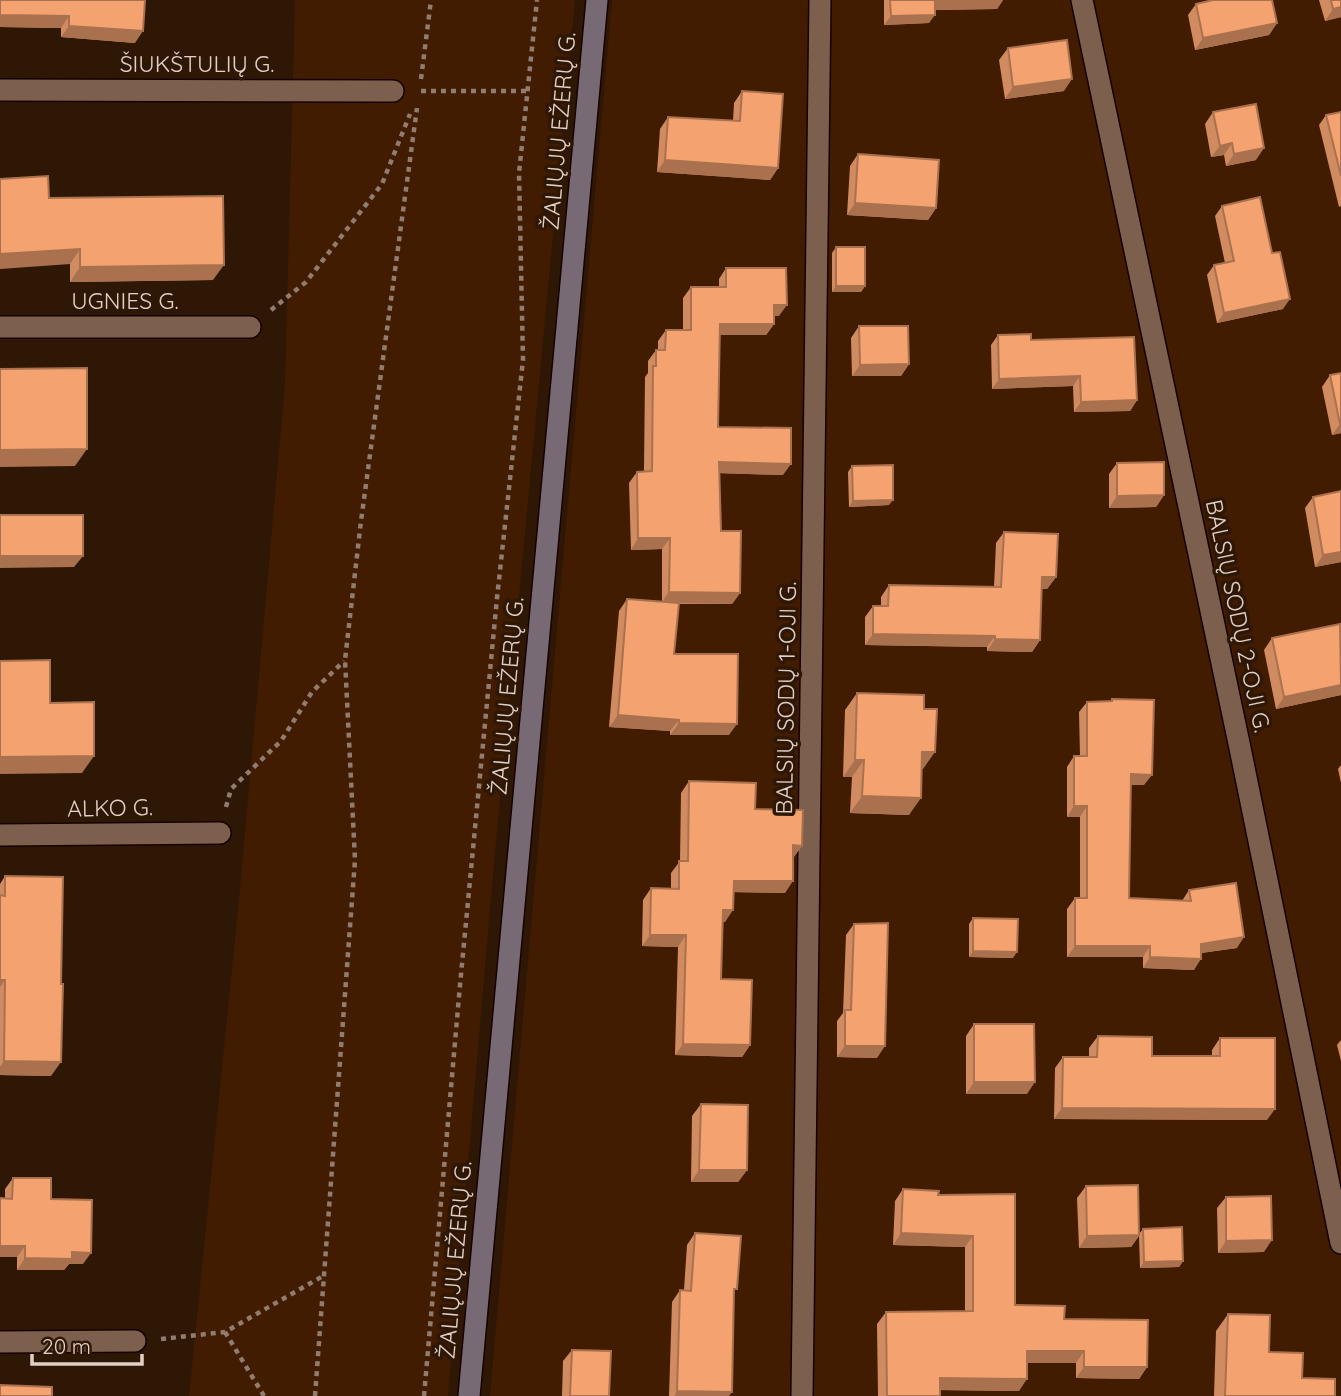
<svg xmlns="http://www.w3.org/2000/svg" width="1341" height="1396" font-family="Quicksand,sans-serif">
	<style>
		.green { fill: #411c01 }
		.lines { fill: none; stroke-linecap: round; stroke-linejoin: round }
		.street-casing { stroke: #160200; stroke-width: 24 }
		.secondary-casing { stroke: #160200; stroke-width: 24 }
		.path { stroke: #917c6f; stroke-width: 4.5; stroke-dasharray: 5 5; stroke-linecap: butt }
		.street { stroke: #7d5f4e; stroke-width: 21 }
		.secondary { stroke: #776a75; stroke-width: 21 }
		.wall { fill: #d18b60 }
		.shaded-wall { fill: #aa714e }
		.building { fill: #f3a270; stroke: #aa714e; stroke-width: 2 }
		.labels { text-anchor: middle; stroke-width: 7; stroke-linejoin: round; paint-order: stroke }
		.street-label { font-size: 23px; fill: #e2d0c6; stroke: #2f1706 }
	</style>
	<rect width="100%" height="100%" fill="#2f1706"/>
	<!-- green -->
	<path class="green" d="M295,0H575L494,863L448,1396H189L239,900L285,384Z
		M612,0H1341V1396H490Z"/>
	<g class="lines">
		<!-- street casing -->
		<g class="street-casing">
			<path id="street" d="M1082,0L1240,748L1341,1243
				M0,90L393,91
				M0,327H250
				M0,835L220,833
				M0,1342L135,1341
				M802,1396L820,0"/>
		</g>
		<!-- secondary casing -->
		<g class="secondary-casing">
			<path id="secondary" d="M469,1396L597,0"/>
		</g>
		<!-- path -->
		<path class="path" d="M421,79L431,0
			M421,91H528
			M271,310L306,282L382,184L410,114
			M226,807L231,789L281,741L312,692L344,661
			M225,1332L264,1396
			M161,1339L225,1332L323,1276
			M315,1396L355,860L345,660L361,521L417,108
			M424,1396L460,985L497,598L523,360L519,173L537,0"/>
		<!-- street -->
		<use href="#street" class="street"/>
		<!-- secondary -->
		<use href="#secondary" class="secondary"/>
	</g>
	<!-- wall -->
	<path class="wall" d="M145,0L135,43L61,37V28L0,27Z
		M884,0H1003L997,9L935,10L929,23L884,25Z
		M1319,0H1341V17L1325,21Z
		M1196,4L1277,23L1269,35L1195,50L1188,15Z
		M1008,48L1064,91L1005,99L999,60Z
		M742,91L778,168L770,180L657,172L660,129L668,117L733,121L734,103Z
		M1213,112L1256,160L1226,166L1224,155L1211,157L1205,124Z
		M1341,112V206L1339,207L1319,125L1326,115Z
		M858,154L936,208L928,220L847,215L850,166Z
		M49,198L213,280L70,282V264Z
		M1222,206L1272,253L1283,309L1217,323L1207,275L1214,265L1225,263L1215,216Z
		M836,247L865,286L861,292H832V253Z
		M726,268L779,316H774V324L766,335H720L718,427L783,475L719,473L721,531L740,593L732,604H679L674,654L729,735H670V731L609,727L619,611L627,599L662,602V549L631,550L629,483L637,472L644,471L645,377L648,373V361L656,350H658V341L666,330H683V298L691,287H719V279Z
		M859,326L909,364L901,376H852L851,338Z
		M998,335L1031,340L1137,400L1130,411L1074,412L1073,386L992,389L991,345Z
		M1341,373V433L1332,435L1322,387L1330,375Z
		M1117,463L1164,495L1156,507L1109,508V474Z
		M852,466L889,505L849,507L848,472Z
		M1341,491V562L1315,567L1305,508L1313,497Z
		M1004,532L1056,577L1047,589H1041L1040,640L1032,652L987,651V647L865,645V617L873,606H881V597L889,585L994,587L996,543Z
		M1341,627V695L1276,709L1264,650L1272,638Z
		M857,693L923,769H922L909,815L850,813L852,777H843L845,710Z
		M1112,699L1144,785H1131L1129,898L1182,901L1189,890L1237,948L1201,953L1194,970L1143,968V957H1067V909L1075,898H1080V817H1067V767L1074,756H1080L1079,712L1087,702L1111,701Z
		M1341,765V783L1338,769Z
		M689,781L755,809L802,846L793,857L785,893L734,892L725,922H722L721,979L750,1045L742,1057L675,1055L678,947L642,946L643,900L651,888H671V873L680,861L681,793Z
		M5,876L51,1076L0,1075V884Z
		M973,918L1013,958L969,957V924Z
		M854,924L877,1058L837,1057V1021L843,1013L846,935Z
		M974,1024L1027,1094H966V1036Z
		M1098,1036L1152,1056H1212V1050L1220,1038L1267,1120L1054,1119L1055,1068L1063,1057H1089V1048Z
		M1341,1040V1061L1337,1045Z
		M701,1104L747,1170L738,1182H691L692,1116Z
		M13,1178L83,1264H69L64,1270H17V1257L5,1199V1189Z
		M1086,1186L1139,1234L1143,1229L1183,1261L1179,1267L1140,1268L1139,1236L1131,1247L1079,1248L1077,1198Z
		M903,1189L938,1195L1015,1194V1305L1064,1319L1147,1367L1139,1379L1076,1378V1363H1027L1019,1391L940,1390V1396H878L877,1324L886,1312L965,1311V1247L893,1245L895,1201Z
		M1226,1197L1264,1252L1218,1253L1217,1208Z
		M695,1233L734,1293L729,1396H669L672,1302L680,1290H684L687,1245Z
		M1228,1314L1269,1352L1302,1378L1335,1396H1214L1216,1331Z
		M572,1350L609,1396H562L563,1361Z"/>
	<!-- shaded-wall -->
	<path class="shaded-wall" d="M1003,0L997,9L928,10L935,1Z
		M1341,7V17L1325,21L1333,9Z
		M0,15L69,16L61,28L0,27Z
		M935,15L929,23L884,25L891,16Z
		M1277,23L1269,35L1195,50L1203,38Z
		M69,26L143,31L135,43L61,37Z
		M1072,79L1064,91L1005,99L1013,87Z
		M1232,143L1224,155L1211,157L1220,146Z
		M1264,148L1256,160L1226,166L1234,154Z
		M665,160L778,168L770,180L657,172Z
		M855,203L936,208L928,220L847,215Z
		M80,249L70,264L0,269V254Z
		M224,265L213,280L70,282L80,267Z
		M836,286H865L861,292H832Z
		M1290,299L1283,309L1217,323L1224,313Z
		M774,305H787L779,316H766Z
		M720,324H774L766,335H712Z
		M909,364L901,376H852L860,365Z
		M1080,376L1073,386L992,389L999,379Z
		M1137,400L1130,411L1074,412L1081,402Z
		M1341,423V433L1332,435L1340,424Z
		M87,449L75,466L0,467V450Z
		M719,462L791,464L783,475L711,473Z
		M1164,495L1156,507L1109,508L1117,496Z
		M893,500L889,505L849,507L853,501Z
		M638,538H670L662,549L631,550Z
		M1341,552V562L1315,567L1323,555Z
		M0,556H83L74,567L0,568Z
		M1042,577H1056L1047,589L1033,588Z
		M669,592L740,593L732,604L661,603Z
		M873,634L995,636L987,647L865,645Z
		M995,639L1040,640L1032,652L987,651Z
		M1341,685V695L1276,709L1284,697Z
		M618,715L679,720L670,731L609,727Z
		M679,723L737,724L729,735H670Z
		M922,752H935L923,769H910Z
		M94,756L82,773L0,774V757Z
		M855,760H864L852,777H843Z
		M1131,774L1152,775L1144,785H1123Z
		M862,796L921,798L909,815L850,813Z
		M1074,806H1087L1080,817H1067Z
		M793,845L802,846L794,857H785Z
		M734,881H793L785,893L726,892Z
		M723,910H733L725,922H714Z
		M650,935H686L678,947L642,946Z
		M1244,937L1237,948L1194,954L1201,944Z
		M1075,946H1150L1143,957H1067Z
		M973,951L1017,952L1013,958L969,957Z
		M1150,957L1201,959L1194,970L1143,968Z
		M0,980H5L0,987Z
		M683,1044L750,1045L742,1057L675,1055Z
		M845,1046H885L877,1058L837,1057Z
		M4,1061L61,1062L51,1076L0,1075V1067Z
		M974,1082H1035L1027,1094H966Z
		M1062,1108L1275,1109L1267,1120L1054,1119Z
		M699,1170H747L738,1182H691Z
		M901,1233L973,1236L965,1247L893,1245Z
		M1139,1235L1131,1247L1079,1248L1087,1236Z
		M1272,1240L1264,1252L1218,1253L1226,1241Z
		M0,1246H25L17,1257H0Z
		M72,1252L91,1253L83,1264H69L64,1270H17L25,1258Z
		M1183,1261L1179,1267L1140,1268L1144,1262Z
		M1027,1351H1084L1076,1363H1019Z
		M1084,1367H1147L1139,1379L1076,1378Z
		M940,1378L1027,1379L1019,1391L932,1390Z
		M677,1391L732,1392L729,1396H674Z"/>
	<!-- building -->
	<path class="building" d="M0,0H145L143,31L69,26V16L0,15Z
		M890,0H1003L935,1V15L891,16Z
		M1213,0H1272L1277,23L1203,38L1196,4Z
		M1331,0H1341V7L1333,9Z
		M1067,40L1072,79L1013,87L1008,48Z
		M742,91L783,94L778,168L665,160L668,117L740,121Z
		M1256,104L1264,148L1234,154L1232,143L1220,146L1213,112Z
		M1341,112V176L1326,115Z
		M858,154L939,160L936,208L855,203Z
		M48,176L49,198L223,196L224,265L80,267V249L0,254V179Z
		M1260,197L1272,253L1280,252L1290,299L1224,313L1214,265L1234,261L1222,206Z
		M836,247H865V286H836Z
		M726,268H786L787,305H774V324H720L718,427L791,428V464L719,462L721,531H741L740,593L669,592L670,538H638L637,472L652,471L653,366H656V350H665L666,330H691V287H726Z
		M859,326H908L909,364L860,365Z
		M1031,334V340L1134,337L1137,400L1081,402L1080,376L999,379L998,335Z
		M87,368V449L0,450V369Z
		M1341,373V423L1340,424L1330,375Z
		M1164,462V495L1117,496V463Z
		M893,465V500L853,501L852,466Z
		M1341,491V552L1323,555L1313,497Z
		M0,515H83V556H0Z
		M1004,532L1058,534L1056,577H1042L1040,640L995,639V636L873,634V606H888L889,585L1001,587Z
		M627,599L679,603L674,654H738L737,724L679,723V720L618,715Z
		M1340,624L1341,685L1284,697L1272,638Z
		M50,660V703L94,702V756L0,757V661Z
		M857,693L924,695V709H937L935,752H922L921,798L862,796L864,760H855Z
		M1112,699L1154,700L1152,775L1131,774L1129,898L1191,901L1189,890L1236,883L1244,937L1201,944V959L1150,957V946H1075V898H1087V806H1074V756H1087V702L1112,701Z
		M689,781L756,783L755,809L803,810L802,846L793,845V881H734L733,910H723L721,979L752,980L750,1045L683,1044L686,935H650L651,888L679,889V861H688Z
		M5,876L63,877L61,984H63L61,1062L4,1061L5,980H0V895L5,896Z
		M973,918L1018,919L1017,952L973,951Z
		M888,923L885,1046H845V1010H851L854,924Z
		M974,1024H1034L1035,1082H974Z
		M1098,1036L1152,1037V1056H1220V1038H1275V1109L1062,1108L1063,1057H1097Z
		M701,1104L748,1105L747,1170H699Z
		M13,1178H51V1199L92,1200L91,1253L72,1252V1259L25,1258V1246H0V1198L12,1199Z
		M1138,1185L1139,1235L1087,1236L1086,1186Z
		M903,1189L939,1191L938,1195L1015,1194V1305L1065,1306L1064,1319L1148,1320L1147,1367H1084V1351H1027V1379L940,1378V1396H887L886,1312L973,1311V1236L901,1233Z
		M1271,1196L1272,1240L1226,1241V1197Z
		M1182,1227L1183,1261L1144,1262L1143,1229Z
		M695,1233L741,1236L737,1289H734L732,1392L677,1391L680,1290L691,1291Z
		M1228,1314L1270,1315L1269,1352L1303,1353L1302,1378L1335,1379V1396H1225Z
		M572,1350L611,1351L609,1396H570Z
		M0,1385L52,1387V1396H0Z"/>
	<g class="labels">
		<!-- street labels -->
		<g class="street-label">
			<text x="197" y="72">ŠIUKŠTULIŲ G.</text>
			<text transform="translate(559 131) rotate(-85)" y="8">ŽALIŲJŲ EŽERŲ G.</text>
			<text x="125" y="309">UGNIES G.</text>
			<text transform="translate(1238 616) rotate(78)" y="8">BALSIŲ SODŲ 2-OJI G.</text>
			<text transform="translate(507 696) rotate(-85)" y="8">ŽALIŲJŲ EŽERŲ G.</text>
			<text transform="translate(786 698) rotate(-89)" y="8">BALSIŲ SODŲ 1-OJI G.</text>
			<text transform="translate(110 808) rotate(-1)" y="8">ALKO G.</text>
			<text transform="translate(455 1260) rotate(-85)" y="8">ŽALIŲJŲ EŽERŲ G.</text>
		</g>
	</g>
	<!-- scale -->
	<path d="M32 1354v10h110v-10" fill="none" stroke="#e2d0c6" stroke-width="3.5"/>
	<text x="42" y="1354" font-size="21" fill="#e2d0c6" stroke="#2f1706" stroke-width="5" paint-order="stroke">20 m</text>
</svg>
